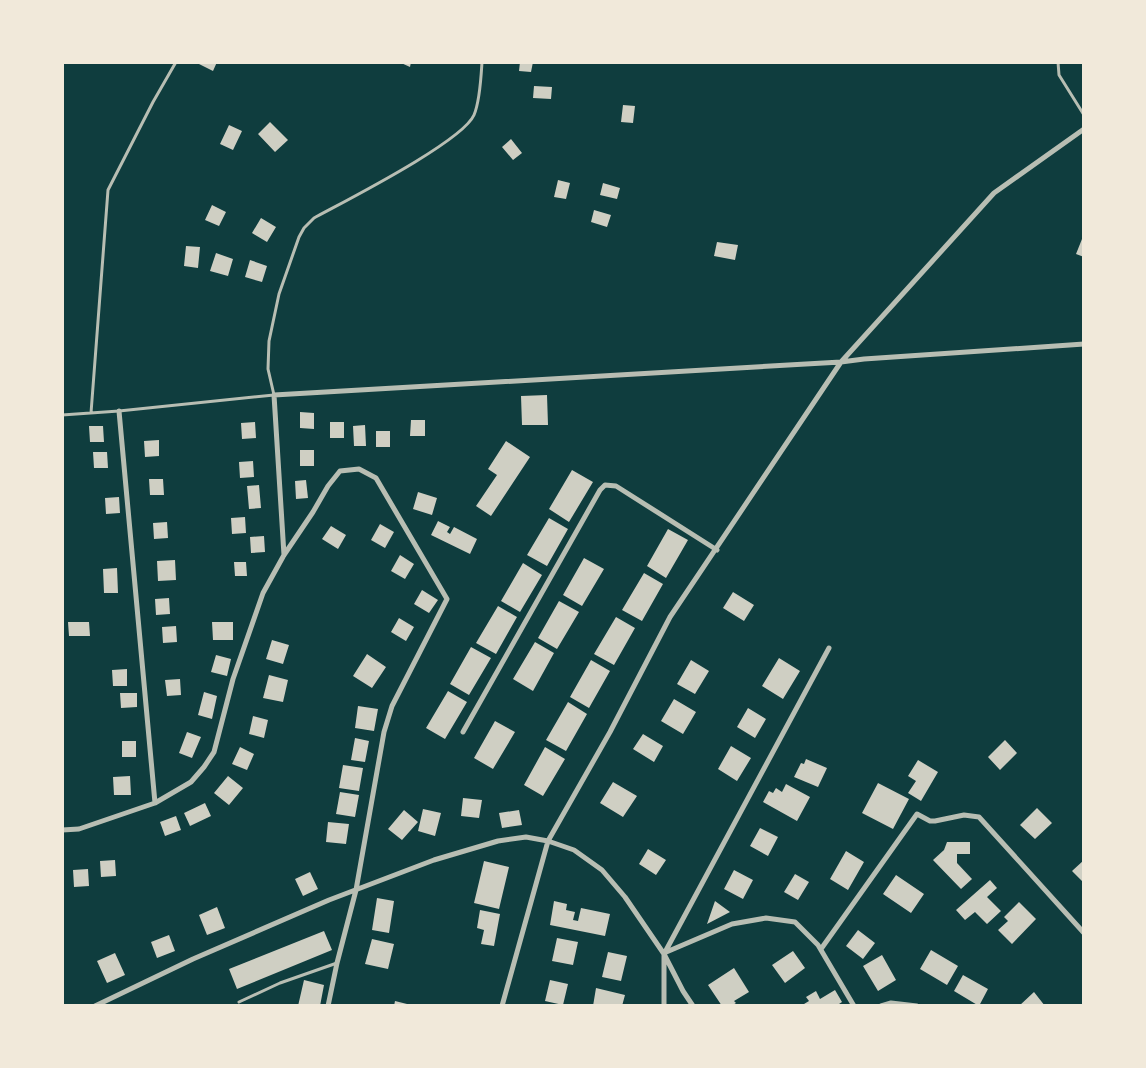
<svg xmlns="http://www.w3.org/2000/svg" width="1146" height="1068" font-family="Mulish,sans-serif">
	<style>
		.building { fill: #cfcfc3 }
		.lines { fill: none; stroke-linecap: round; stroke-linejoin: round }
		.service { stroke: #b8beb3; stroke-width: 3 }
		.minor { stroke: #b8beb3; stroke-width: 5 }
	</style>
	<rect width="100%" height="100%" fill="#0f3d3e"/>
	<!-- building -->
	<path class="building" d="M195,62H217L213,71Z
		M399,62H411L410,67Z
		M520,62H533L531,72L519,71Z
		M534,86L552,87L551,99L533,98Z
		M623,105L635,106L633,123L621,122Z
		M270,122L288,140L275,152L258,134Z
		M229,125L242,131L233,150L220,144Z
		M511,139L522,153L513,160L502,147Z
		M558,180L570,183L566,199L554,197Z
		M603,183L620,188L617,199L600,195Z
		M212,205L226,212L219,226L205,220Z
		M594,210L611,215L607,227L591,222Z
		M261,218L276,227L267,242L252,233Z
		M1082,239L1084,240V257L1076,254Z
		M717,242L738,245L735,260L714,256Z
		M186,246L200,247L198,268L184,266Z
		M216,253L233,259L228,276L210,271Z
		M250,260L267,266L262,282L245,277Z
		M547,395L548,425H522L521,396Z
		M300,412L314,413V429L300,428Z
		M411,420H425V436H410Z
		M255,422L256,438L242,439L241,423Z
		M330,422H344V438H330Z
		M365,425L366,446H354L353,426Z
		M89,426H103L104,442H90Z
		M376,431H390V447H376Z
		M159,440V456L145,457L144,441Z
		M506,441L530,457L491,516L476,506L497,475L488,469Z
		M300,450H314V466H300Z
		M93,452H107L108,468H94Z
		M253,461L254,477L240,478L239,462Z
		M572,470L593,482L569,522L549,509Z
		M149,479H163L164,495H150Z
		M306,480L308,498L296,499L295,481Z
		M259,485L261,508L249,509L247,486Z
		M418,492L437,498L432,515L413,509Z
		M119,497L120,513L106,514L105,498Z
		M245,517L246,533L232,534L231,518Z
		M549,518L568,529L547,566L527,555Z
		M438,521L450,527L447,532L450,534L454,527L477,539L470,554L431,535Z
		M167,522L168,538L154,539L153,523Z
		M380,524L394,532L385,548L371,540Z
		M331,526L346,535L338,549L322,539Z
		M668,529L688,540L666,578L647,566Z
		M264,536L265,552L251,553L250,537Z
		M400,555L414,564L405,579L391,571Z
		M584,558L604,569L582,606L563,595Z
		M175,560L176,580L158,581L157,561Z
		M234,562H246L247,576H235Z
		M523,563L542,575L520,612L501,601Z
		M117,568L118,593H104L103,569Z
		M644,573L663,584L642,621L622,610Z
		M422,590L438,600L429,613L414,604Z
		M733,592L754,605L744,621L723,608Z
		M169,598L170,614L156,615L155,599Z
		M559,601L579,612L557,649L538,638Z
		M498,606L517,617L496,654L476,643Z
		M616,617L635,628L614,665L594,654Z
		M399,618L414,627L406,641L391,632Z
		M68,622H89L90,636H69Z
		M212,622H233V640H213Z
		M176,626L177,642L163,643L162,627Z
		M272,640L289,645L283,664L266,659Z
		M535,642L554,653L533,691L513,679Z
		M471,647L491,658L469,695L450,684Z
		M367,654L386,667L372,688L353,676Z
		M216,655L231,659L227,676L211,672Z
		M779,658L800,671L783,699L762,686Z
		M591,660L610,671L589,708L570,697Z
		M691,660L709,671L695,694L677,684Z
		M127,669V686H113L112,670Z
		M269,675L288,680L283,702L263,698Z
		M180,679L181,695L167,696L165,680Z
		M448,691L467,702L445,739L426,728Z
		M204,692L217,696L212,719L198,715Z
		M120,693H137V707L121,708Z
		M674,699L696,712L683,734L661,721Z
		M568,702L587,714L566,751L546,740Z
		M358,706L378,709L374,731L355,728Z
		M748,708L766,719L755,738L737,727Z
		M253,716L268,720L264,738L249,734Z
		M495,721L515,732L493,769L474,758Z
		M187,732L201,737L192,758L179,753Z
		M643,734L663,746L654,762L633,749Z
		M355,738L369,741L365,762L351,760Z
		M1005,740L1017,753L1000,770L988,757Z
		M122,741H136V757H122Z
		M731,746L751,758L737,781L718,769Z
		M240,747L254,754L247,770L232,764Z
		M545,747L565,759L543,796L524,785Z
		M806,759L827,768L818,787L794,777L801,763L804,764Z
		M918,760L938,772L921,801L908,793L916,781L908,776Z
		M343,765L363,768L359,791L339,788Z
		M130,776L131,795H114L113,777Z
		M228,776L243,788L229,805L214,793Z
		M613,782L637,796L623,817L600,803Z
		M878,783L909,799L893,829L862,813Z
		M786,784L810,797L797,821L763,802L769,791L773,793L776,788L782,792Z
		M340,792L359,795L355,817L336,814Z
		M463,798L482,800L479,818L461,816Z
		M205,803L211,816L190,826L184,813Z
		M1037,808L1052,823L1035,839L1020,825Z
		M423,809L441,813L435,836L418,831Z
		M404,810L418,822L402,840L388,829Z
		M519,810L522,825L502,828L499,813Z
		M176,816L181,830L165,836L160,822Z
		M328,822L349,824L346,844L326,842Z
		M760,828L778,837L768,856L750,846Z
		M947,842H970V854H957V863L972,879L961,889L933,860L944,850Z
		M648,849L666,860L656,875L639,864Z
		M846,851L864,862L848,890L830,879Z
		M115,860L116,876L101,877L100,861Z
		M1084,860V883L1072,871Z
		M484,861L509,867L499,909L474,903Z
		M88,869L89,886L74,887L73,870Z
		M734,870L753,880L743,899L724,889Z
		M310,872L318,889L303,896L295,879Z
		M795,874L809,882L798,900L784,892Z
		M896,875L924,894L911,913L883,894Z
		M990,880L997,888L987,897L1001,911L987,924L975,912L965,920L956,910Z
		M377,898L394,901L389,933L372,930Z
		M554,901L567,904L566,910L575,912L573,920L578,921L581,908L610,914L605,936L550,925Z
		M715,901L730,912L707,924Z
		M1019,902L1036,919L1012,944L998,930L1008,921L1004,917Z
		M217,907L225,928L207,935L199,915Z
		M480,910L500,914L494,946L481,944L484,930L477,928Z
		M858,930L875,943L863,959L846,946Z
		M324,931L332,950L237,989L229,969Z
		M169,935L175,951L157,958L151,942Z
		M557,938L578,942L573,965L552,961Z
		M372,939L394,944L388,969L365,964Z
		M931,950L958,966L947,985L920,969Z
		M793,951L805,968L785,983L772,965Z
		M608,952L627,956L621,981L602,977Z
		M115,953L125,975L107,983L97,961Z
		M882,955L896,980L878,991L863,966Z
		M734,968L749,992L734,1001L736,1003L731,1006H722L708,985Z
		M963,975L988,989L979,1006L954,991Z
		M304,980L324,985L320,1006H298Z
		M550,980L568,984L563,1005L545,1001Z
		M596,988L625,995L622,1006H593Z
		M835,990L842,1002L836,1006H805L804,1004L809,1001L806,997L816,991L820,999Z
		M1034,992L1045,1006H1019Z
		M395,1001L411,1005V1006H394Z"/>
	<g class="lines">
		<!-- service -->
		<path class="service" d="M1058,62L1059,75L1084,115
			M91,413L108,190L153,102L176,62
			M62,415L119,411L274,395L268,369L269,341L279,294L299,237L304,228L314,218C345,201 462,142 474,115C480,101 481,78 482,62
			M239,1002L280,983L337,963"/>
		<!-- minor -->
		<path class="minor" d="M119,411L155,803
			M284,555L274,395L841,362L864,359L1084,344
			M463,732L600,490L605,485L616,486L717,550
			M62,830L79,829L155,803L191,782L204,767L214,752L233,679L263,593L284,555L313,512L328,486L340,471L359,469L376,478L447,599L392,706L384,732L356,890L337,963L328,1006
			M821,949L917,814L930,821H935L964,815L979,817L1084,933
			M664,953L732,924L766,918L795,922L818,945L854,1006
			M95,1006L193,959L329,900L434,860L498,841L526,837L548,841L574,850L602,870L625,897L664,954L683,991L693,1006
			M502,1006L548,841L610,732L670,617L841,362L994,193L1084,129
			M664,1006V954L829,648
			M881,1006L891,1003L917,1006"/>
	</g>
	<!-- border -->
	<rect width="1146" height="1068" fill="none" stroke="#f1e9da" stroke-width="128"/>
</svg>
